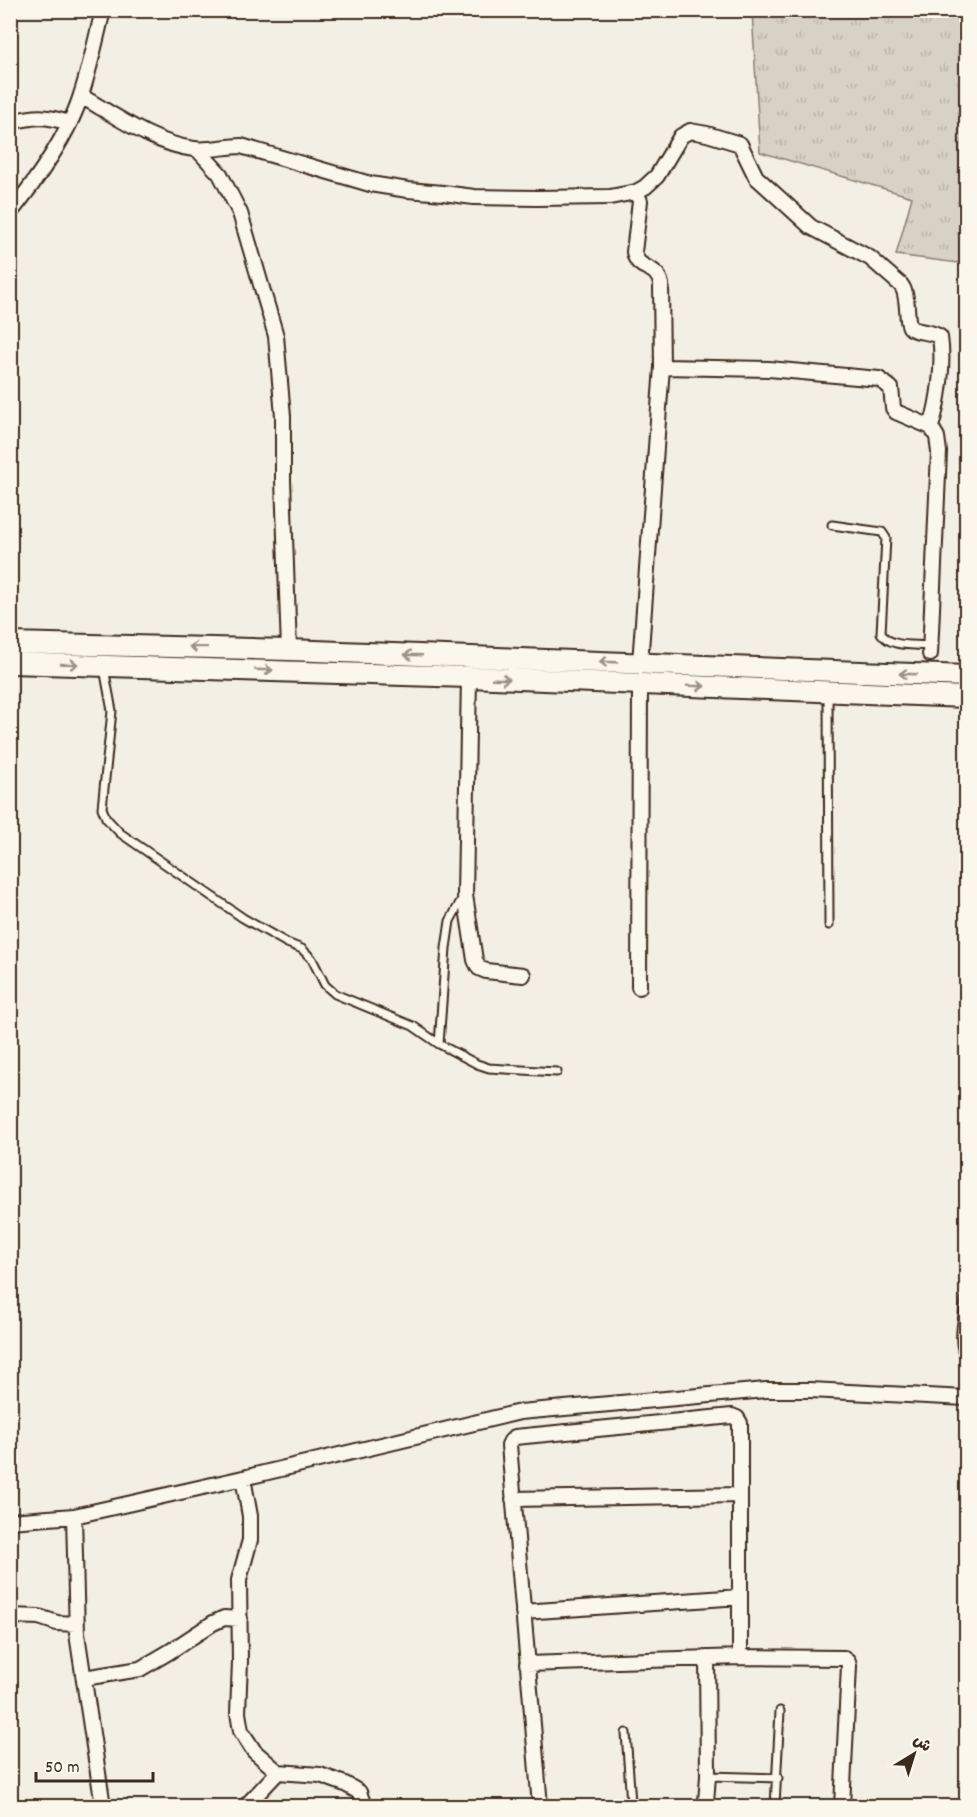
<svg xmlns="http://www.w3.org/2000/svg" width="977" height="1817" font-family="Dekko,'Playpen Sans Arabic',sans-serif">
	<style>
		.grass { fill: url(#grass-tufts); stroke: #8a7e72; stroke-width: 1.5 }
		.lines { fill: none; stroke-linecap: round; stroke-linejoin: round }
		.lane-casing { stroke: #3b2a1e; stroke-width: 11 }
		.street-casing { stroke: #3b2a1e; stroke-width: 18 }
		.secondary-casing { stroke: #3b2a1e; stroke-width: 24 }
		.lane { stroke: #fbf7ec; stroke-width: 7 }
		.street { stroke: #fbf7ec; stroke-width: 14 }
		.secondary { stroke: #fbf7ec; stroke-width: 20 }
		.oneway { stroke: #9b9085 }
	</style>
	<defs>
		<pattern id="grass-tufts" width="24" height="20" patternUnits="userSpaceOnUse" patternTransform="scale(1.5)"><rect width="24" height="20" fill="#d8d1c6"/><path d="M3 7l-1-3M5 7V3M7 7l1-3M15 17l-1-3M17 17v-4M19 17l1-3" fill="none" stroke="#bab4aa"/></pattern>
	</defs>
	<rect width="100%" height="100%" fill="#f3efe4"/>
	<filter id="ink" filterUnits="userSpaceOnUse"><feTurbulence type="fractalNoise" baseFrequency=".0167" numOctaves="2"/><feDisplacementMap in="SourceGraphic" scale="12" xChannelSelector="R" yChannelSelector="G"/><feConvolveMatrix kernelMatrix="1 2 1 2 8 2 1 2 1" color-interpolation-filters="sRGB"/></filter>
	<g filter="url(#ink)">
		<!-- grass -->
		<path class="grass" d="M752,11H966V264L896,255L912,197L760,152Z"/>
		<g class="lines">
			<!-- lane casing -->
			<g class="lane-casing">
				<path id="lane" d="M832,525L882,532L886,538L881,633C890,648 914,644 930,646
					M104,668L112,711L102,808L106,818L120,833L243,918L287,943L302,949L312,959L325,985L335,994L413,1026L439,1044L477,1064L489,1068L557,1072
					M828,694L829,925
					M439,1044L446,948L450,921L463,897
					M966,1296C964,1314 955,1343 966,1358
					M626,1733L631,1803L634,1806
					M708,1776L778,1778
					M775,1806L780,1711"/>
			</g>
			<!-- street casing -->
			<g class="street-casing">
				<path id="street" d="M81,96C116,116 154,144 194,149C207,151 227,146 241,146L370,184L408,190L443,193L474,197L537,198L610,197L636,192L645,187L657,176L681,136L690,131L707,134L740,144L756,177L811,227L870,258L901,285C910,296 905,324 911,328C919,333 931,331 940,337C944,364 939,401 931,427
					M10,122C36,116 44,115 69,123
					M198,150L220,174L240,213L276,336L283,416V480L289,650
					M636,192L640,201L634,252C638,273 656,262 661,284L662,367L640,663
					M10,213C36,181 69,134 81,95C90,68 96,39 103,10
					M662,367L769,369L879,379L891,388L893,408L896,412L931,427L937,437L939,452L930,654
					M469,677L465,895L475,960L479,968L486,971L523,975
					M639,987L640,684
					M243,1478L250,1516V1540L239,1580L240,1661L238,1713L241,1731L254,1751L278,1772L320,1775L345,1784L359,1792L364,1806
					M513,1499L740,1495
					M74,1516L77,1634L103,1806
					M10,1521L74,1516L243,1478L520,1412L766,1390H810L966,1398
					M523,1612L740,1597
					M10,1616L39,1617L57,1623L76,1624
					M527,1664L740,1657L844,1658L848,1661L849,1666L842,1806
					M84,1678L140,1669L169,1652L213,1623L224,1618L240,1619
					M246,1806L278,1772
					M540,1806L509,1445L511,1441L515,1437L732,1416L737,1418L740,1423V1657
					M704,1806L706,1802L708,1776L707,1658"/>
			</g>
			<!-- secondary casing -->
			<g class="secondary-casing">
				<path id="secondary" d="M10,643L289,650L966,676
					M10,663L469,677L966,697"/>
			</g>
			<!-- lane -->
			<use href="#lane" class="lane"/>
			<!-- street -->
			<use href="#street" class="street"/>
			<!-- secondary -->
			<use href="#secondary" class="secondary"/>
		</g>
		<!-- one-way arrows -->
		<defs><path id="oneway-shaft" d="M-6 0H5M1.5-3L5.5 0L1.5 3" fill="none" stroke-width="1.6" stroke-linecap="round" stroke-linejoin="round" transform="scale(1.5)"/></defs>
		<g class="oneway">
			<use href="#oneway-shaft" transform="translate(198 647) rotate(-179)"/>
			<use href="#oneway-shaft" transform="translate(413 655) rotate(-178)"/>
			<use href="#oneway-shaft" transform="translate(608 662) rotate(-178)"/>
			<use href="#oneway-shaft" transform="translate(69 664) rotate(1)"/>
			<use href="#oneway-shaft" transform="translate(264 670) rotate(2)"/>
			<use href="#oneway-shaft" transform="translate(908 674) rotate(-178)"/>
			<use href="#oneway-shaft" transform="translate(501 679) rotate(2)"/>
			<use href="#oneway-shaft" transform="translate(696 686) rotate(2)"/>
		</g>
	</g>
	<!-- margin -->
	<rect width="977" height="1817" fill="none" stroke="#fbf7ec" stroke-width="36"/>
	<rect x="18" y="18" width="941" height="1781" fill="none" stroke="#3b2a1e" stroke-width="2" filter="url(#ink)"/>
	<!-- north arrow -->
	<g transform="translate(914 1754) rotate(38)" stroke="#fbf7ec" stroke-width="4.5" paint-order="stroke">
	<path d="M0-4.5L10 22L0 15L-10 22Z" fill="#3b2a1e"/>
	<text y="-9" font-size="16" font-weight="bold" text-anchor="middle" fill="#3b2a1e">ش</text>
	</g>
	<!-- scale -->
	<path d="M36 1772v9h117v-9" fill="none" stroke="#3b2a1e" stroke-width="3"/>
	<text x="45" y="1772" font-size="18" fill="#3b2a1e" stroke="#fbf7ec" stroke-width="4.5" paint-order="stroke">50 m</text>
</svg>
